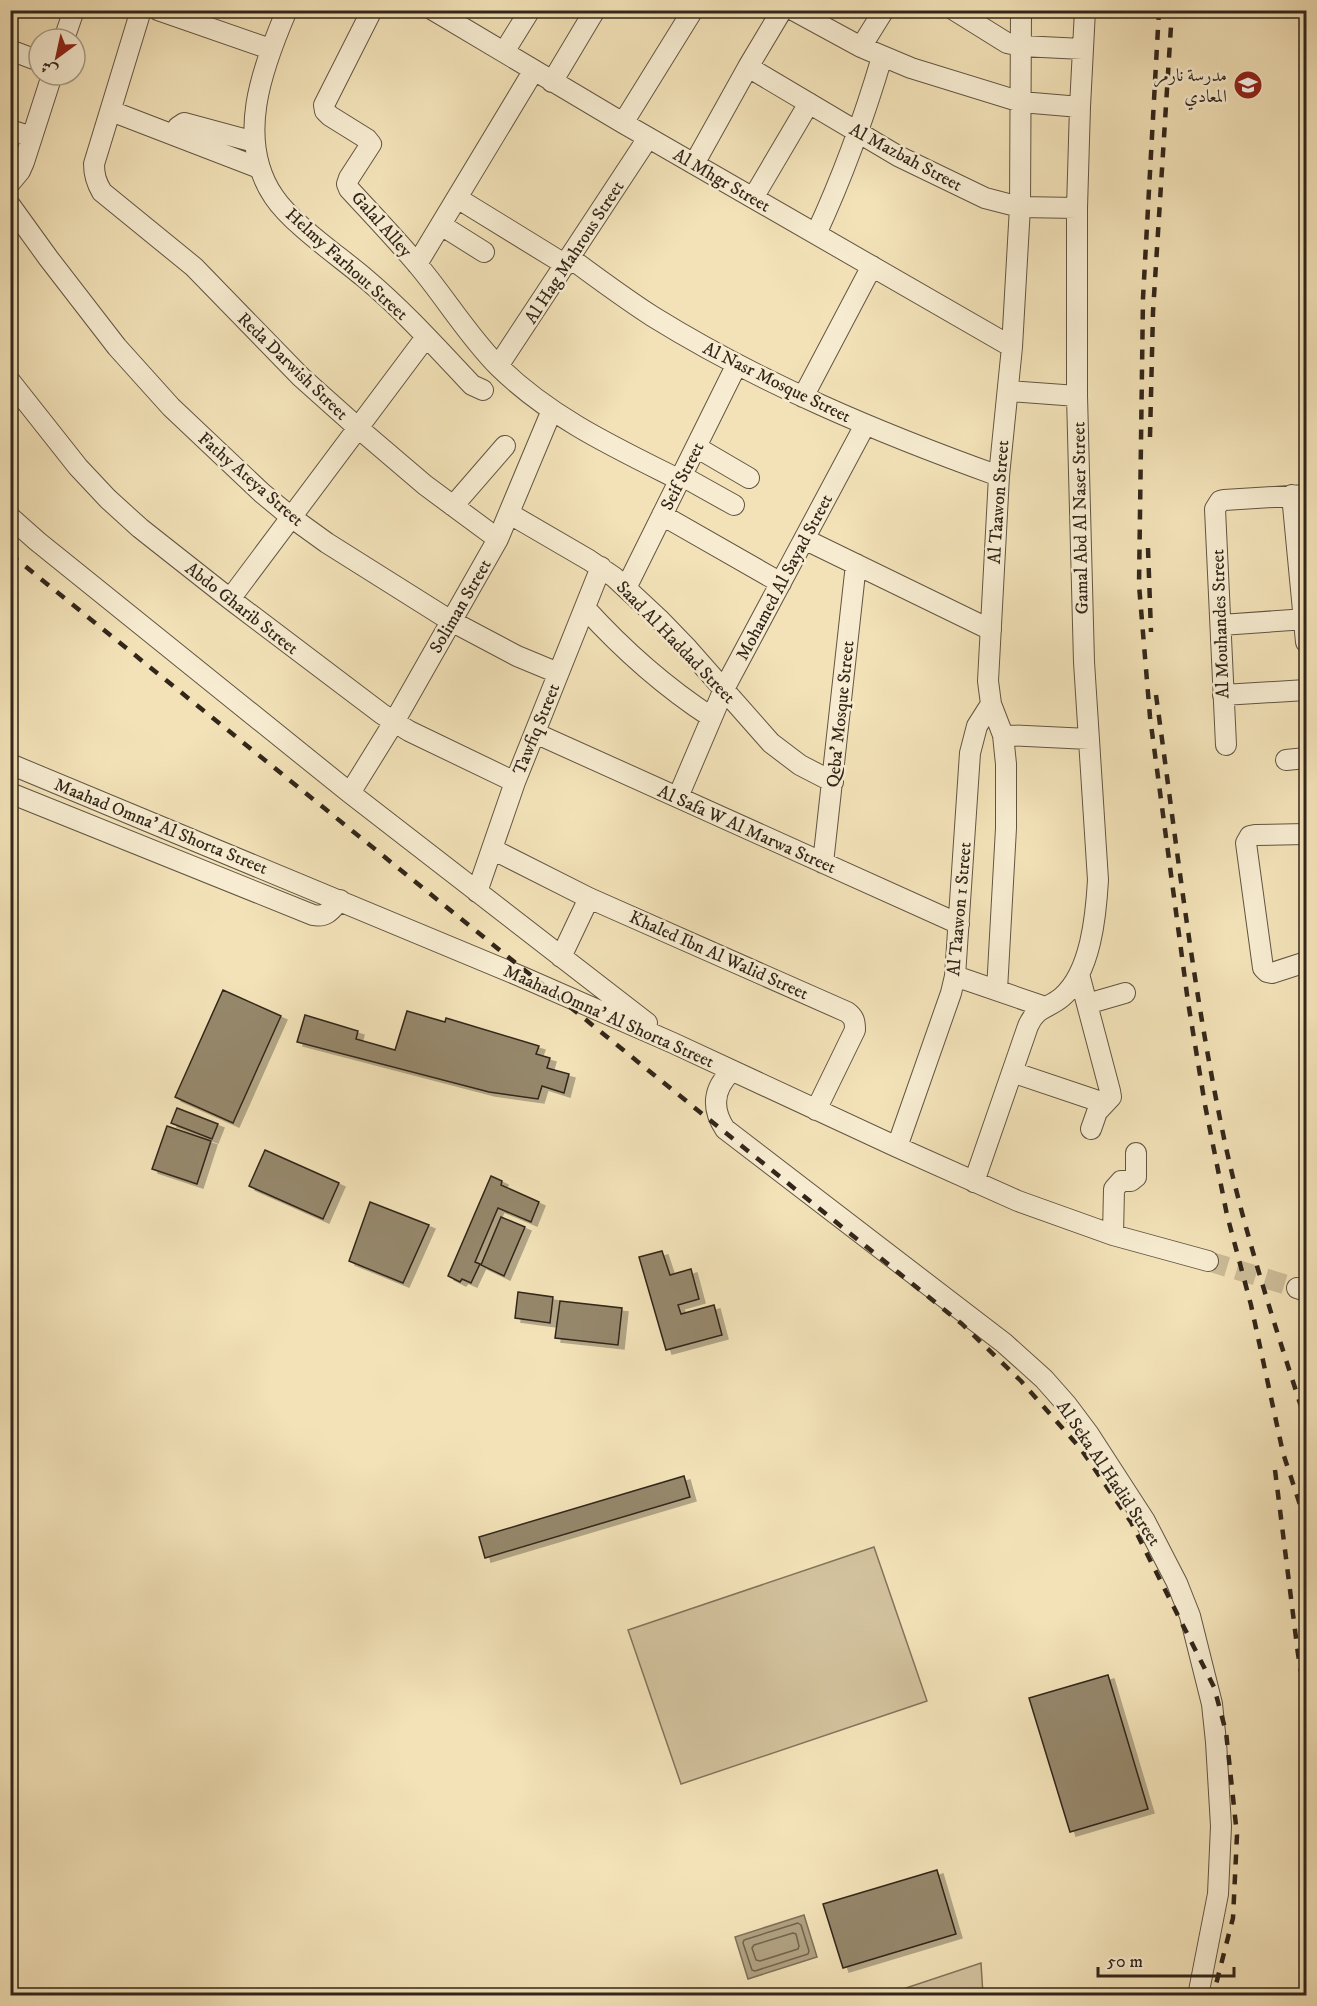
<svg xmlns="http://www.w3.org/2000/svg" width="1317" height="2006" font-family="'IM FELL DW Pica',Amiri,serif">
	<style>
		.green { fill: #d2c29d; stroke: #82745c; stroke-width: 1.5 }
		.water { fill: #b1a282; stroke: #7e7058; stroke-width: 1.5 }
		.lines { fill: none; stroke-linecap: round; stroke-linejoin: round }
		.shore { stroke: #72644e; stroke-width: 1.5 }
		.building { fill: #96886c; stroke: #32261a; stroke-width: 1.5; filter: url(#shadow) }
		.minor-tunnel { stroke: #ccbc98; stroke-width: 20; stroke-dasharray: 20 10; stroke-linecap: butt }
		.minor-casing { stroke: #625542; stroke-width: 22 }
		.minor { stroke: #f7ecd1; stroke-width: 20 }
		.rail { stroke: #32261a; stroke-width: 4.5; stroke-dasharray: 10 10; stroke-linecap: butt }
		.labels { text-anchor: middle; stroke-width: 5; stroke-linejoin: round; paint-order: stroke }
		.poi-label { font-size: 18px; fill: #32261a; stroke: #f7ecd1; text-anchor: end }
		.street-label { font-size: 18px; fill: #32261a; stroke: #f7ecd1 }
	</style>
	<defs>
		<filter id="shadow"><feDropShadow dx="6" dy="4" stdDeviation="0" flood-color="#0004"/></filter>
	</defs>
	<rect width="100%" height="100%" fill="#f3e2b8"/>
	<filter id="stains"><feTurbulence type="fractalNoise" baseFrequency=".00333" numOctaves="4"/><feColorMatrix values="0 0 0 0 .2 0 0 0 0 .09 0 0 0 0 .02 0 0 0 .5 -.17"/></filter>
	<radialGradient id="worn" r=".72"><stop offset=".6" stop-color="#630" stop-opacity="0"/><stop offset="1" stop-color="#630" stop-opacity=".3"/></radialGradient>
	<!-- green -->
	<path class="green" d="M874,1547L927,1701L681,1784L628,1630Z
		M981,1963L983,1995H883L888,1994Z"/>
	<!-- water -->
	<path class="water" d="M804,1915L817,1957L748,1979L735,1937Z"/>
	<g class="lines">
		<!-- shore -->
		<path class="shore" d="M798,1923L801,1925L809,1951L808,1954L755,1971L752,1970L743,1943L744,1940Z
			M793,1933L796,1934L799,1946L798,1949L760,1961L756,1960L752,1948L754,1945Z"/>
	</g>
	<!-- building -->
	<path class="building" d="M223,990L281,1016L233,1123L175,1097Z
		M407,1011L445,1022L446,1018L539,1046L536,1054L550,1058L547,1068L569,1074L564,1093L542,1086L538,1099L489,1092L297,1042L305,1015L358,1031L356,1039L395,1050Z
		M177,1108L218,1124L212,1139L171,1123Z
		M167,1126L211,1141L197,1184L152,1169Z
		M265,1150L339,1183L323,1219L249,1186Z
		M491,1176L502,1181L501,1185L539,1202L531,1222L498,1208L475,1262L480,1264L471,1283L462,1279L460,1282L448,1276Z
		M370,1202L429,1225L403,1283L349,1261Z
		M501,1217L525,1227L504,1276L481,1265Z
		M662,1251L670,1275L691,1269L699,1299L678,1305L681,1314L714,1305L722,1335L666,1350L639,1257Z
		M518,1292L553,1297L550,1323L515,1318Z
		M560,1301L622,1308L618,1345L555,1338Z
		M684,1476L690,1497L485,1558L479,1537Z
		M1108,1675L1148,1809L1070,1832L1029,1698Z
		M937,1870L956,1934L843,1968L823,1904Z"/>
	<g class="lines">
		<!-- minor-tunnel -->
		<path class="minor-tunnel" d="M1208,1261L1297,1288"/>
		<!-- minor casing -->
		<g class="minor-casing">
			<path id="minor" d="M141,10L94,164C94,175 96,182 102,192L194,267L301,377L357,427L425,485L498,539
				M158,10L270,49
				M287,10C262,68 235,140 274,197C293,225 339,256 366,279C404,311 438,349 472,385L483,390
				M372,10L324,105L325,111L330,116L367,139L371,144L349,178L347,184L349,189C372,214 395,238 417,264C445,297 468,336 499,367C551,418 616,448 680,480
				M433,10L623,123L1012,347
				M793,10L861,47L911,68L1021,102L1080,107
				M954,10L1007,43L1021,46L1083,49
				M64,39L74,10
				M861,47L884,10
				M10,50L39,61
				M504,52L530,10
				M748,67L898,156L985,198L1020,207L1077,208
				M552,82L595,10
				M111,111L259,168
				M623,123L693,10
				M10,130L32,137
				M174,135L178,127L184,123L255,142
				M694,164L748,67L782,10
				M10,183L20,171L24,162L52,75
				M457,198L566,265
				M753,198L809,103
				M10,205L49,259L117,347L171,407L262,493L291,517L327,543L451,621L517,656L558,673
				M441,225L484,252
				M816,234C843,176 864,118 882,57
				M570,258C597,278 624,298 652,316C760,383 879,433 999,476
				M417,264L534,70
				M498,366L648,138
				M10,381L78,467L108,499L140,528L230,599L382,714L409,731L515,782
				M1008,391L1077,396
				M803,397L872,266
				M696,447L749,478
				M682,476L734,505
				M1292,495L1306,642
				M453,506L505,446
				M510,514L589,560L614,577L659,619L688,649L771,743L800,765L833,782
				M662,515L781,583
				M10,517L37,541L350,793L647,1023
				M804,539L991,630
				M626,588L737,364
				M230,599L426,337
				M585,608C624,651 662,685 711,717
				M1221,625L1306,619
				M1223,695L1306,690
				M535,733L959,924
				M1003,735L1089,739
				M1226,745L1215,509L1220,501L1224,500L1306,495
				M1286,760L1306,758
				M10,764L520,976L673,1043L897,1147L1018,1201L1113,1235L1208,1261
				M10,793L313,915C327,918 332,909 340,900
				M350,793L394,722L498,539L552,410
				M678,797L724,689L865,425
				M1306,834L1255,835L1250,836L1246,843L1263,968L1267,972L1272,973L1306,962
				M492,849L589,898L847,1012C854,1017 855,1021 855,1030L816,1110
				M823,863L856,564
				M477,892L515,782L601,567
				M561,957L589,898
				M1079,974L1110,1091L1111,1097L1097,1112L1091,1129
				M955,976L1045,1007
				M997,990L1006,828V764L1003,735L991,704L988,681L999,476L1012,347L1020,207L1021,10
				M1087,1004L1125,993
				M732,1071C713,1088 711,1108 725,1129L1004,1343L1044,1379L1067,1405L1088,1433L1145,1521L1177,1583L1190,1616L1212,1704L1216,1742L1221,1826L1218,1894L1198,1996
				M1012,1072L1104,1103
				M897,1147L951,993L955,976L970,753L977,726L991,704
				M974,1182L1028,1026C1037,1006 1048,1009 1062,997C1091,972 1096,915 1098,880L1084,662L1077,396V208L1080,107L1085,10
				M1113,1235L1114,1189L1121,1181H1131L1136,1177V1153
				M1297,1288L1306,1291"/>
		</g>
		<!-- minor -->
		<use href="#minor" class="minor"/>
		<!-- rail -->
		<path class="rail" d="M1159,10L1143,298L1139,585L1150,717L1188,1002L1205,1105L1227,1215L1251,1305L1283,1453L1306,1523
			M1150,437L1153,312L1172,10
			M1148,548L1151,632
			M10,554L962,1324L1021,1381L1081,1449L1131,1522L1214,1687L1226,1732L1237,1835L1233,1918L1213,1996
			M1156,695C1177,847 1194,1001 1227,1152C1248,1244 1277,1332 1306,1422
			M1275,1470L1298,1654L1306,1702"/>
	</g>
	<!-- icons -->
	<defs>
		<g id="school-disc" transform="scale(1.5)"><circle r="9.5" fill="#8f2418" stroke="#f7ecd1"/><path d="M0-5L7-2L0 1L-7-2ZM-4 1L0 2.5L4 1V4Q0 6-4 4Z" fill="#fff"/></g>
	</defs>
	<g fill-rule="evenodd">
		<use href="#school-disc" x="1248" y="85"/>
	</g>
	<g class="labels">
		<!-- poi labels -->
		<g class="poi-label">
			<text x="1227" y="81">مدرسة نارمر<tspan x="1227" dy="21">المعادي</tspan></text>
		</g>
		<!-- street labels -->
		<g class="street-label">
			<text transform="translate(906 157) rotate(28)" y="6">Al Mazbah Street</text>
			<text transform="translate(722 180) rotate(30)" y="6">Al Mhgr Street</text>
			<text transform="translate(382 224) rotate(48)" y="6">Galal Alley</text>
			<text transform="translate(574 252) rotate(-57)" y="6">Al Hag Mahrous Street</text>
			<text transform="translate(347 264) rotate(42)" y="6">Helmy Farhout Street</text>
			<text transform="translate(293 366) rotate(44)" y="6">Reda Darwish Street</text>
			<text transform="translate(777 382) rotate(26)" y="6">Al Nasr Mosque Street</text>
			<text transform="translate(682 476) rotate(-63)" y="6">Seif Street</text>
			<text transform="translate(251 479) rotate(41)" y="6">Fathy Ateya Street</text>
			<text transform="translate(998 502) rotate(-86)" y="6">Al Taawon Street</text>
			<text transform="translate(1080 518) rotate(-91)" y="6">Gamal Abd Al Naser Street</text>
			<text transform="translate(784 577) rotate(-62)" y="6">Mohamed Al Sayad Street</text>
			<text transform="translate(460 606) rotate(-60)" y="6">Soliman Street</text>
			<text transform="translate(242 608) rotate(38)" y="6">Abdo Gharib Street</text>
			<text transform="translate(1220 624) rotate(-92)" y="6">Al Mouhandes Street</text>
			<text transform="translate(676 642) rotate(46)" y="6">Saad Al Haddad Street</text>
			<text transform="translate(840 714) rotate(-84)" y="6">Qeba' Mosque Street</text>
			<text transform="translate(536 729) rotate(-68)" y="6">Tawfiq Street</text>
			<text transform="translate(161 826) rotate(22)" y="6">Maahad Omna' Al Shorta Street</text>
			<text transform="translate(747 829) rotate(24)" y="6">Al Safa W Al Marwa Street</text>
			<text transform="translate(959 909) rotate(-85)" y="6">Al Taawon 1 Street</text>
			<text transform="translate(719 955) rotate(24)" y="6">Khaled Ibn Al Walid Street</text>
			<text transform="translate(609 1016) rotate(24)" y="6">Maahad Omna' Al Shorta Street</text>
			<text transform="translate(1109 1473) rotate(56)" y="6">Al Seka Al Hadid Street</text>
		</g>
	</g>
	<!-- margin -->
	<rect width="1317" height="2006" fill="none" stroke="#f3e2b8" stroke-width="36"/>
	<rect x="12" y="12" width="1293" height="1982" fill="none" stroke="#32261a" stroke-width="3"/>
	<rect x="18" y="18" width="1281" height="1970" fill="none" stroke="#32261a" stroke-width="1.5"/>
	<!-- north arrow -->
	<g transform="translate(57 57) rotate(213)"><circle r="28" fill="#f7ecd1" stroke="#a89d88" stroke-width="1.5"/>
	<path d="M0-4.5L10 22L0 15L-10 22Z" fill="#8f2418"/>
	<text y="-9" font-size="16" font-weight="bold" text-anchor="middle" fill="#32261a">ش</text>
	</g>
	<!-- scale -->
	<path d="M1098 1967v9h136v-9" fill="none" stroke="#32261a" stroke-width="3"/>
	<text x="1107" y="1967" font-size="18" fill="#32261a" stroke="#f7ecd1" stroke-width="4.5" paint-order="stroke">50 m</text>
	<rect width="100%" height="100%" filter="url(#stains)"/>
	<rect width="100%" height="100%" fill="url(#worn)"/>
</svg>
